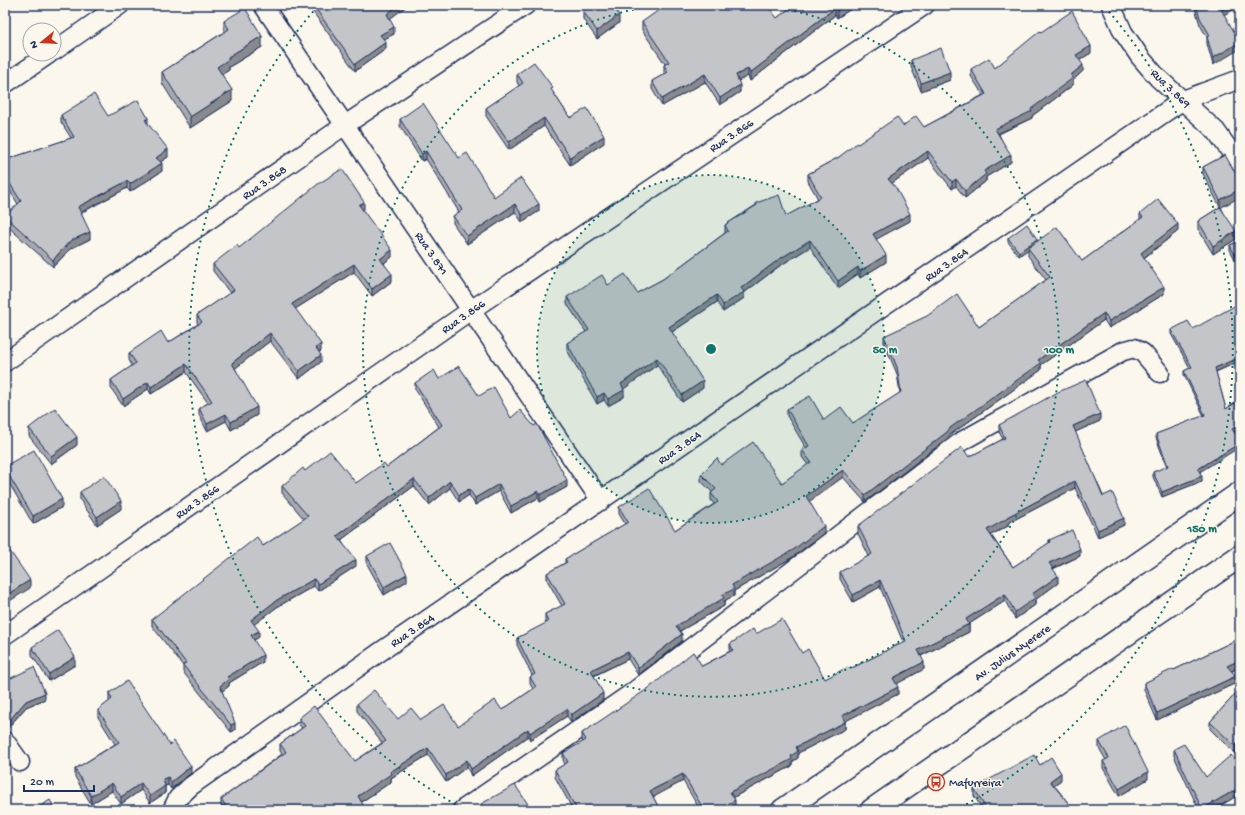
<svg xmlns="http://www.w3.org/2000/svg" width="1245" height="815" font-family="'Gochi Hand',sans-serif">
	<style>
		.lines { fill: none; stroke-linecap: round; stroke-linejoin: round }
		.minor-casing { stroke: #1b2f5e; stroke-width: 21 }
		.secondary-casing { stroke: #1b2f5e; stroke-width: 25 }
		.minor { stroke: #fbf7ec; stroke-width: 18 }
		.secondary { stroke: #fbf7ec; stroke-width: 22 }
		.wall { fill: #a8a9ad; stroke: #1b2f5e }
		.shaded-wall { fill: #888a8d; stroke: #1b2f5e }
		.building { fill: #c3c5c9; stroke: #1b2f5e }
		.ring { fill: none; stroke: #0f766e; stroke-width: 2; stroke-dasharray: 2 4 }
		.labels { text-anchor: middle; stroke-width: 3; stroke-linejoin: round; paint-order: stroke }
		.street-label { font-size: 12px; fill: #1b2f5e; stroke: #fbf7ec }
		.poi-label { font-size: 12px; fill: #1b2f5e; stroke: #fbf7ec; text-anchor: start }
		.centre { fill: #0f766e; stroke: #fbf7ec; stroke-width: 2 }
		.ring-label { font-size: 12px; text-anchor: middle; font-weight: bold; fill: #0f766e; stroke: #fbf7ec; stroke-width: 3; stroke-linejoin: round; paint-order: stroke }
	</style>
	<rect width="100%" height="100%" fill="#fbf7ec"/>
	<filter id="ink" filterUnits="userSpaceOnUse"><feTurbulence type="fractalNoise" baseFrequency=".025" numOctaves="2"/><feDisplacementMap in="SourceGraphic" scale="8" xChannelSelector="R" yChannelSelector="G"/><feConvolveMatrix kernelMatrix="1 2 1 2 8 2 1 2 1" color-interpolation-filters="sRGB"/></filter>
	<g filter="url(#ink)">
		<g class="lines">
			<!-- minor casing -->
			<g class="minor-casing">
				<path id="minor" d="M263,5L601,501
					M1111,5L1123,32L1140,57L1158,78L1216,131L1240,165
					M54,51L120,5
					M5,84L49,54
					M5,362L345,125L526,5
					M5,635L471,310L925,5
					M5,741L20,762
					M172,810L178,798L191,786L380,652L1183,100L1240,79
					M462,810L629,695L962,441L1123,351L1134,348L1143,353L1160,373"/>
			</g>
			<!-- secondary casing -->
			<g class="secondary-casing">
				<path id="secondary" d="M783,810L1240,493
					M872,810L1240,556"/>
			</g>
			<!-- minor -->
			<use href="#minor" class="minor"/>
			<!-- secondary -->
			<use href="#secondary" class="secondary"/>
		</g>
		<!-- wall -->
		<path class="wall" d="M308,5H408L389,19L394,34L384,39L386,49L355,71Z
			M794,5H857L837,18L835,15L750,81L748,76L738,81L740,92L720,105L705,82L662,106L652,89V81L665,74L664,72V65L665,64L642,30V22L777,18Z
			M1194,5H1240V7L1224,14L1213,65L1207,44V37L1200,25Z
			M583,11L619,23L597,39L583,19Z
			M224,21L262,47L229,67V70L222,74L232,101L190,128L162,83V72L224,32Z
			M1041,32L1091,53L1079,60L1083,71L1073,80V85L1032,116V118L999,134L1011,162L986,177V181L965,198L956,186L952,189L928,158L892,183L910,221L876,239L886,262L860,278L858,274L838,288L810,247L778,267L744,293V298L723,312L717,302L672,332L703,388L682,402L657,365L623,389L624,397L608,406L604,400L597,404L567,350V343L586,332L567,304V297L608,285L637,293L663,279L725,233V225L756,205V203L786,216L818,199L808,181V174L839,157L858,144L903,126L924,127L983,95L971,76V69L995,68Z
			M911,60L950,80L921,91L911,67Z
			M517,74L553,92L570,118L604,143L570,165L544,126L509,150L486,116V108L519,86L517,82Z
			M61,115L108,116L148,124L168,157L160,162L162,171L130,192L127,188L81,213L90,239L70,249L53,267L5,224V216L18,204L5,183V160L71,138L61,122Z
			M400,119L459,158L494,197L539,211L522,222L515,212L467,244L453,223V216L459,212L426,159L422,161L400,126Z
			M1225,155L1221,207L1236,239L1213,254L1198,229V221L1220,207L1203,174V167Z
			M363,210L392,257L384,263L392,281L372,296L354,272L295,309L321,351L319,353L321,362L299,379L270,341L235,368L257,415L231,430L226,421L207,431L199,415V408L208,403L186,372L151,394L148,389L123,406L111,388V380L132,366L129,360V353L168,343L198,324L197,322V315L230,293L213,271V264L239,248L364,210Z
			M1140,214L1178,231L1144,258L1164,294L1109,328L1104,320L1041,365V370L950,435L947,439L865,502L843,477L809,501L824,533L793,557L734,591V596L724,601V606L680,631L682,641L638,675L628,659L594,676L603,700L571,722L567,716L530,740L528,736L471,776L467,767L446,782L428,755L391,778V782L361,802L366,810H224L221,806V799L282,754L280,751V744L302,728L299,725V718L355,761L382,743L357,711V704L398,719L421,720L458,726L502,710L533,689L530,684V677L532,675L517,645V638L546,624L545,621V614L562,606L547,580V573L565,563V559L625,524L619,514V507L675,530L714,504L711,500V493L712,492L701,481V474L721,465L782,483L808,465L802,457V450L806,448L787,416V409L824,420L853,423L900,393L897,374L884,343V336L979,327L1046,280L1028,256V249L1019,256L1008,242V238L1037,241L1082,261L1140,219Z
			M1240,241V268L1230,250V245Z
			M1240,282V294L1236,288V284Z
			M1193,329L1240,361L1216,372L1226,409L1240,400V428L1234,432L1200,472L1202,481L1162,497L1153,477V472L1167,467L1156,438V434L1204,416L1184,375V371L1190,368L1171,334V330Z
			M439,379L479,396L511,418L567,487L540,502L538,498L511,513L499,491L475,505L469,495L459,502L450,488L429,505L414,486L341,540L356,566L318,591L314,586L277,607L254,624L259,637L254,640L263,662L229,683V686L222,691L235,730L231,732L183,672V666L152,626V619L304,519L282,493V486L305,471L356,483L387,467L439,427L415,389V383Z
			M1100,421L1075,432L1103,496L1124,525L1098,537L1075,488L1008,523V526L991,535L1013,567L1049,543V540L1080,556L1053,569L1058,583L1035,600V605L1015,619L1005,601L969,624V632L921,656L924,669L896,684L898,694L845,721V729L798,753V758L792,762V766L734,797L735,807L729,810H700L683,781L653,797L660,810H573L555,777V770L565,764L563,760V753L583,742L582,740V733L702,666L730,651V644L756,634L802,653L825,679L850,669L903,642L880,587L853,602L840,579V572L869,556L858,534V526L969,457L1003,439L999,432V425Z
			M29,428L77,445L51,464L29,436Z
			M5,466L62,507L33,524L5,476Z
			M80,492L121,509L97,525L80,500Z
			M367,556L407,581L384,595L367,564Z
			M1240,638V667L1232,671L1236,683L1157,720L1144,690V683L1174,670Z
			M32,647L75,665L49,681L32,655Z
			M5,681L45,699L26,707L7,729L5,727Z
			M1240,689V748L1235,754L1210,729V722Z
			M109,693L191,773L171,789L168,785L165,786V793L150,803L141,790L121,804L112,791L91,804L75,777V769L115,744L98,717V710L109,702Z
			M1099,741L1148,779L1119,796L1103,768V761L1106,760L1099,748Z
			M1174,749L1206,777L1240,766V803L1235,797L1213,810H1199L1174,756Z
			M1040,765L1061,780L1054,785L1074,810H983L974,796V788Z"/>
		<!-- shaded-wall -->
		<path class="shaded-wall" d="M399,5H408L387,21V14Z
			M846,5H857L837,18V11Z
			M1230,5H1240V7L1221,16V9Z
			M835,8V15L750,81V73Z
			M619,15V23L597,39V31Z
			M394,27V34L380,41V35Z
			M262,36V47L229,67V70L217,78V67L228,57Z
			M386,42V49L355,71V64Z
			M1240,42V49L1213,65V58Z
			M1091,46V53L1076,62V55Z
			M1083,65V71L1073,80V85L1032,116V118L995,135V129L1031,109Z
			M748,69V76L736,82V75Z
			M950,72V80L921,91V83Z
			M705,74V82L662,106V99Z
			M740,85V92L720,105V98Z
			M232,90V101L190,128V117Z
			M148,118V125L145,120Z
			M544,118V126L509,150V142Z
			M604,136V143L570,165V157Z
			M168,149V157L156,165V158Z
			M426,151V159L422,161V154Z
			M928,151V158L888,186V179Z
			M1011,155V162L986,177V181L965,198V191L984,171Z
			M162,163V171L130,192V184Z
			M956,179V186L952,189V182Z
			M127,181V188L78,214V207Z
			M1240,189V197L1220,208V200Z
			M364,202V210L359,213V205Z
			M515,204V212L467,244V236Z
			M539,204V211L522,222V215Z
			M910,214V221L873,241V234Z
			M1178,224V231L1141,260V253Z
			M1236,231V239L1213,254V246Z
			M90,232V239L70,249L53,267V260L70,241Z
			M1037,239V243L1019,256V252Z
			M810,240V247L778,267L744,293V298L723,312V305L741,288L778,260Z
			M392,250V257L380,266V259Z
			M886,255V262L860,278V271Z
			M354,264V272L292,311V304Z
			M858,267V274L838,288V281Z
			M392,274V281L372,296V289Z
			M1164,287V294L1109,328V321Z
			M717,295V302L669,334V327Z
			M1104,313V320L1041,365V370L950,435L947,439L865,502V495L950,428L1038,360Z
			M270,333V341L232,371V363Z
			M321,344V351L316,355V348Z
			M321,355V362L299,379V371Z
			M1240,357V361L1215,372V368Z
			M657,358V365L621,391V384Z
			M186,364V372L151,394V387Z
			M703,381V388L682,402V395Z
			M148,382V389L123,406V399Z
			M624,390V397L608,406V399Z
			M604,393V400L597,404V397Z
			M257,407V415L231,430V422Z
			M226,414V421L207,431V424Z
			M1100,414V421L1073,433V426Z
			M1240,424V428L1232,433V429Z
			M77,437V445L51,464V456Z
			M1240,443V447L1198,473V469Z
			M843,470V477L806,504V496Z
			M1202,476V481L1162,497V492Z
			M414,479V486L337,543V536Z
			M567,480V487L540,502V495Z
			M450,481V488L429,505V498Z
			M1075,481V488L1008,523V526L987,537V530L1007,517Z
			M499,484V491L475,505V498Z
			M8,486V493L5,495V489Z
			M469,489V495L459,502V495Z
			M538,491V498L511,513V506Z
			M62,499V507L33,524V516Z
			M121,501V509L97,525V517Z
			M1124,518V525L1098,537V530Z
			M824,526V533L793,557L734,591V596L724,601V606L676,633V626L732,585Z
			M1080,549V556L1049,570V563Z
			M356,560V566L318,591V584Z
			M407,574V581L384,595V587Z
			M1058,576V583L1035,600V605L1015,619V612L1032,594Z
			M314,579V586L277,607L251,627V620L277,600Z
			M30,580V588L5,604V596Z
			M880,580V587L853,602V595Z
			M1005,594V601L966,626V619Z
			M969,624V632L918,657V650Z
			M259,631V637L251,642V635Z
			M682,634V641L638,675V668Z
			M628,652V659L591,677V670Z
			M263,655V662L229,683V686L220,693V686L227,677Z
			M75,657V665L49,681V674Z
			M1240,660V667L1227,673V666Z
			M924,662V669L893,686V678Z
			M1236,676V683L1157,720V713Z
			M898,687V694L842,723V716Z
			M45,693V699L26,707L7,729V723L26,701Z
			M603,693V700L571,722V715Z
			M567,709V716L530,740V733Z
			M845,722V729L798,753V758L792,762V766L730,799V792L791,756L796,747Z
			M235,723V730L231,732V725Z
			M528,729V736L471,776V769Z
			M1240,740V748L1235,754V746Z
			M428,748V755L391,778V782L358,804V796L390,772Z
			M467,760V767L446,782V775Z
			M191,766V773L171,789V782Z
			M1148,772V779L1119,796V789Z
			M1061,773V780L1050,788V781Z
			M683,774V781L650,799V791Z
			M168,777V785L165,786V793L150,803V796L163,779Z
			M112,783V791L91,804V796Z
			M141,783V790L121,804V797Z
			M1235,790V797L1213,810H1202V809Z
			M735,800V807L729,810H717Z"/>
		<!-- building -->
		<path class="building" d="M313,5H399L387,14L394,27L380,35L386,42L355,64Z
			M591,5H612L619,15L597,31L583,11Z
			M666,5H767L777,18L794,5H846L837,11L835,8L750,73L748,69L736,75L740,85L720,98L705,74L662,99L652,81L668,72L664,65L669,62L642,22Z
			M1196,5H1230L1221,9L1240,42L1213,58L1207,37L1210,35L1200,18Z
			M245,8L262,36L228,57L229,59L217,67L232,90L190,117L162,72L229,29L224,21Z
			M1072,11L1091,46L1076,55L1083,65L1071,75L1073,78L1031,109L1032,111L995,129L1011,155L984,171L986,174L965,191L956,179L952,182L928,151L888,179L896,188L910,214L873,234L886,255L860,271L858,267L838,281L810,240L778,260L741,288L744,292L723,305L717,295L669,327L703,381L682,395L657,358L621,384L624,390L608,399L604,393L597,397L567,343L589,330L567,297L602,275L608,285L625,274L637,293L663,279L728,231L725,225L757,205L756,203L779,195L786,216L821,197L808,174L839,157L857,143L858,144L897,117L903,126L916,116L924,127L986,94L971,69L989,58L995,68L1040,31L1041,32Z
			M941,48L950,72L921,83L911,60Z
			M534,62L553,88L551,89L570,118L587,108L604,136L570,157L544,118L509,142L486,108L523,83L517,74Z
			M94,94L108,116L138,100L148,118L145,120L168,149L156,158L162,163L130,184L127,181L78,207L90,232L70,241L53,260L5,216L21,201L5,176V160L74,137L61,115Z
			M423,103L459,158L467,153L494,197L521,178L539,204L522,215L515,204L467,236L453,216L462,210L426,151L422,154L400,119Z
			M1225,155L1240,181V189L1220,200L1203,167Z
			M342,169L364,202L359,205L392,250L380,259L392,274L372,289L354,264L292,304L321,344L316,348L321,355L299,371L270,333L232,363L257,407L231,422L226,414L207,424L199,408L212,401L186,364L151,387L148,382L123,399L111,380L136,363L129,353L161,331L168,343L202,322L197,315L234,290L213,264L237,245L239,248L318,184Z
			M1158,199L1178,224L1141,253L1164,287L1109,321L1104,313L1038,360L1041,363L950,428L947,432L865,495L843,470L806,496L824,526L793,550L732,585L734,589L722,595L724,598L676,626L682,634L638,668L628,652L591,670L603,693L571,715L567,709L530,733L528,729L471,769L467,760L446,775L428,748L390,772L391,774L358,796L366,810H229L221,799L286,752L280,744L305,726L299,718L314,706L355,761L386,741L357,704L374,690L398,719L411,708L421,720L444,705L458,726L495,700L502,710L536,687L530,677L535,674L517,638L548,622L545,614L565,604L547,573L567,562L565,559L628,522L619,507L649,488L675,530L718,502L711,493L716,489L701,474L717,458L721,465L753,442L782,483L811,462L802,450L809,446L787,409L810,396L824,420L841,407L853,423L901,392L897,367L884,336L927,316L957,294L979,327L1050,277L1028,248L1057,227L1082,261L1143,217L1140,214Z
			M1220,207L1236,231L1213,246L1198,221Z
			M1027,224L1037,239L1019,252L1008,238Z
			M1240,241V264L1230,245Z
			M1240,282V290L1236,284Z
			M1240,303V357L1215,368L1226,409L1240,400V424L1232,429L1240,441V443L1198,469L1202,476L1162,492L1153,472L1168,466L1156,434L1205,415L1184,371L1192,367L1171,330L1188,321L1193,329Z
			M459,366L479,396L494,387L511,418L520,410L534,426L537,424L567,480L540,495L538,491L511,506L499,484L475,498L469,489L459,495L450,481L429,498L414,479L337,536L356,560L318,584L314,579L277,600L251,620L259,631L251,635L263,655L227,677L229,679L220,686L235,723L231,725L183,665L186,663L152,619L257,537L263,546L308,516L282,486L303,468L305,471L330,451L356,483L384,463L387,467L442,425L415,383L434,370L439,379Z
			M1086,380L1100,414L1073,426L1103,496L1112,492L1124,518L1098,530L1075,481L1007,517L1008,518L987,530L1013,567L1050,542L1049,540L1072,530L1080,549L1049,563L1058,576L1032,594L1035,598L1015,612L1005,594L966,619L969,624L918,650L924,662L893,678L898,687L842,716L845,722L796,747L798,751L791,756L792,759L730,792L735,800L717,810H704L683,774L650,791L660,810H577L555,770L568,762L563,753L586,740L582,733L649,688L693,652L702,666L733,650L730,644L753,629L756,634L782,619L802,653L808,649L825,679L848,667L850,669L906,641L880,580L853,595L840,572L872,554L858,526L962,447L969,457L1005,438L999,425L1058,392Z
			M55,408L77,437L51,456L29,428Z
			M34,450L62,499L33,516L5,469V466Z
			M104,476L121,501L97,517L80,492Z
			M5,482L8,486L5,489Z
			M390,543L407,574L384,587L367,556Z
			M5,544L30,580L5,596Z
			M58,630L75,657L49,674L32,647Z
			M1240,638V660L1227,666L1236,676L1157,713L1144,683L1173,669L1174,670Z
			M34,667L45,693L26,701L7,723L5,721V681Z
			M127,681L170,745L174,741L191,766L171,782L168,777L163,779L165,786L150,796L141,783L121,797L112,783L91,796L75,769L119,742L98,710L112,699L109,693Z
			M1240,689V717H1239L1240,718V740L1235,746L1210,722Z
			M1125,725L1148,772L1119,789L1103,761L1109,758L1099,741Z
			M1184,744L1206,777L1231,755L1240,766V796L1235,790L1202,809L1174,749Z
			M1034,755L1040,765L1051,757L1061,773L1050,781L1074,810H987L974,788Z
			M515,785L532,810H479L483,808L481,804Z
			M50,800L56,810H35Z
			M418,804L421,810H408Z"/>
	</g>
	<!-- distance rings -->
	<circle cx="711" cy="349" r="174" fill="#0f766e" fill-opacity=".12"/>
	<g class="ring">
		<circle cx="711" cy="349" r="174"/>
		<path d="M765 5A348 348 0 1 1 657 5"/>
		<path d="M466 810A522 522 0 0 1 317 7M1105 7A522 522 0 0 1 956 810"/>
	</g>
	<!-- icons -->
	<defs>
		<g id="bus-ring" transform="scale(0.9)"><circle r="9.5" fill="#fbf7ec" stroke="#c8321e" stroke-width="1.5"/><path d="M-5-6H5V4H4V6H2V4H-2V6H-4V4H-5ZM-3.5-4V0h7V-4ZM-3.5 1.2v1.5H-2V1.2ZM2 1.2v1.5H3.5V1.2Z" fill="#c8321e"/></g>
	</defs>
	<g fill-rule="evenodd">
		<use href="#bus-ring" x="936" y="782"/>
	</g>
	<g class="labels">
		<!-- street labels -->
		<g class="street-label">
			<text transform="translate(1171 88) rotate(44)" y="4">Rua 3.869</text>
			<text transform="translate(731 135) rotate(-34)" y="4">Rua 3.866</text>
			<text transform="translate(264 182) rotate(-35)" y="4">Rua 3.868</text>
			<text transform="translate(432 253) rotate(56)" y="4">Rua 3.871</text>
			<text transform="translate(946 264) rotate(-35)" y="4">Rua 3.864</text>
			<text transform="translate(463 316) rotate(-35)" y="4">Rua 3.866</text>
			<text transform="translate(679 447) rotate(-35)" y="4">Rua 3.864</text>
			<text transform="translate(197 501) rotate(-35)" y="4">Rua 3.866</text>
			<text transform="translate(412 630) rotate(-34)" y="4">Rua 3.864</text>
			<text transform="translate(1012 652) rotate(-35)" y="4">Av. Julius Nyerere</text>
		</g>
		<!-- poi labels -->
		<g class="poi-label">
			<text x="949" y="786">Mafurreira</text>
		</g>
	</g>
	<circle cx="711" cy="349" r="6" class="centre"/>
	<g class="ring-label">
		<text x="885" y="353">50 m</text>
		<text x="1059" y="353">100 m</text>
		<text x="1202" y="532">150 m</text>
	</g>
	<!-- margin -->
	<rect width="1245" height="815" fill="none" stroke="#fbf7ec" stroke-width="20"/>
	<rect x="10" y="10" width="1225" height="795" fill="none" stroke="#1b2f5e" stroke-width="1.5" filter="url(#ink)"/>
	<!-- north arrow -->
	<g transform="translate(42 42) rotate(252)"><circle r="19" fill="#fbf7ec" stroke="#a1a7b3"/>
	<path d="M0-3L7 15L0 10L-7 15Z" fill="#c8321e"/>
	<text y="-6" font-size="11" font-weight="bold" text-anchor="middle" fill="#1b2f5e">N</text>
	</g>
	<!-- scale -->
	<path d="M24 785v6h70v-6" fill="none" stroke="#1b2f5e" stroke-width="2"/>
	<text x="30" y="785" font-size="12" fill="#1b2f5e" stroke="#fbf7ec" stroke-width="3" paint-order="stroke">20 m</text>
</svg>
